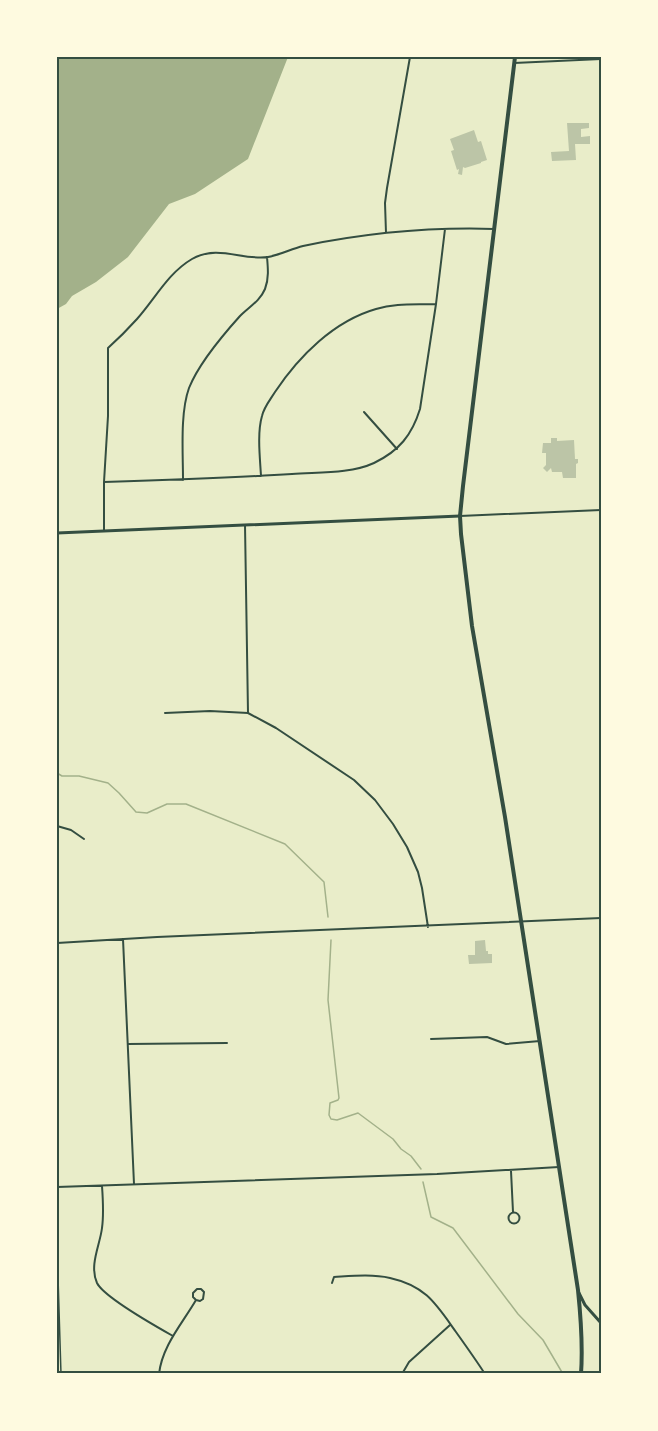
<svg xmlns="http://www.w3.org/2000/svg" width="658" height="1431" font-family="'Open Sans',sans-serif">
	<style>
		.water { fill: #a3b18a }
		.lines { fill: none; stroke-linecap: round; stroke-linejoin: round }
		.stream { stroke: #a3b18a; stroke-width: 1.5 }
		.building { fill: #bcc5a7 }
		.path { stroke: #344e41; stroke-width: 1.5 }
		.minor { stroke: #344e41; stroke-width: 2 }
		.tertiary { stroke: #344e41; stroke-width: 3 }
		.secondary { stroke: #344e41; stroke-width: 4 }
		.neatline { fill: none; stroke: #344e41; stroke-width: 2 }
	</style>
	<rect width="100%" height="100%" fill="#e9edc9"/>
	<!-- water -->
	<path class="water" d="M57,57H288L248,159L195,194L169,204L128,257L96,282L72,296L66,304L57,309Z"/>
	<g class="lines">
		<!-- stream -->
		<path class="stream" d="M57,773L62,776H79L108,783L119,793L136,812L147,813L167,804H186L285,844L324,882L328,917
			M331,940L328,1000L339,1098L338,1100L330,1103L329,1115L331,1119L337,1120L358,1113L393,1139L401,1149L411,1156L421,1169
			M423,1182L431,1217L453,1228L518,1314L543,1340L563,1374"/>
	</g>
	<!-- building -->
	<path class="building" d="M567,123H589V128L581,129V137L590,136V144H575L576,160L552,161L551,152L569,151Z
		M474,130L478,142L481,141L487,160L481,162V163L465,168L463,167L462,175L458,174L459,169L457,170L451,151L454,150L450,139Z
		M551,438H557V441L574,440L575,459H578V463L576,464V478H563L562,472H552L551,468L547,472L543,468L546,465V453H542L543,443H551Z
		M485,940L486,951H488V954H492V963L469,964L468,955H475V941Z"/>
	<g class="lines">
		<!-- path -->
		<path class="path" d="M57,1245L61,1374"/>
		<!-- minor -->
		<path class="minor" d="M514,63L601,59
			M386,233L385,203L387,188L410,57
			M364,412L397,449
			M261,476C260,458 257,433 262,416C264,407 270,400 275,392C299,356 334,321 376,309C396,303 416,305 436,304
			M183,480C183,452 180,413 189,388C199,363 222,336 240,316C249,307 260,301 265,289C269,279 268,268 267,257
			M104,482C167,480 230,478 292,474C319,472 350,474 374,463C399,451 412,435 420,409L436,304L445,229
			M460,516L601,510
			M245,525L248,713
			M104,531V482L108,416V348C118,339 128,329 137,319C155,299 168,273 192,259C218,244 243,261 268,257C280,255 291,249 303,246C366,233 430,227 494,229
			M165,713L210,711L248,713L276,728L354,780L375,800L393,824L407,847L418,872L422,888L428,927
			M57,826L71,830L84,839
			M123,939L134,1184
			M57,943L157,937L601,918
			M431,1039L487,1037L506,1044L540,1041
			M128,1044L227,1043
			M511,1171L513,1212
			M102,1186C103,1200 104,1214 102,1228C100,1245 89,1265 97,1283C104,1297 157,1327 173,1336
			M57,1187L437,1174L559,1167
			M508.5 1218a5.5 5.5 0 1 1 11 0a5.5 5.5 0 1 1-11 0Z
			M332,1283L334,1277C352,1276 372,1274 390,1278C426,1286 436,1304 456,1332C466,1346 476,1360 485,1374
			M159,1374C162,1346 182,1324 196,1300L193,1297V1293L197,1289H201L204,1292L203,1299L200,1301L196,1300
			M402,1374L409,1362L450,1325"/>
		<!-- tertiary -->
		<path class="tertiary" d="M57,533L460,516
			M579,1293L585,1305L601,1323"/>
		<!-- secondary -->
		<path class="secondary" d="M515,57L463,486L460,516L461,534L472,626L505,817L578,1290C581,1319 583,1346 581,1374"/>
	</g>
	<!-- border -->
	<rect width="658" height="1431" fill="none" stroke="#fefae0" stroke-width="117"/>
	<rect x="58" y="58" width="542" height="1314" class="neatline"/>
</svg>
